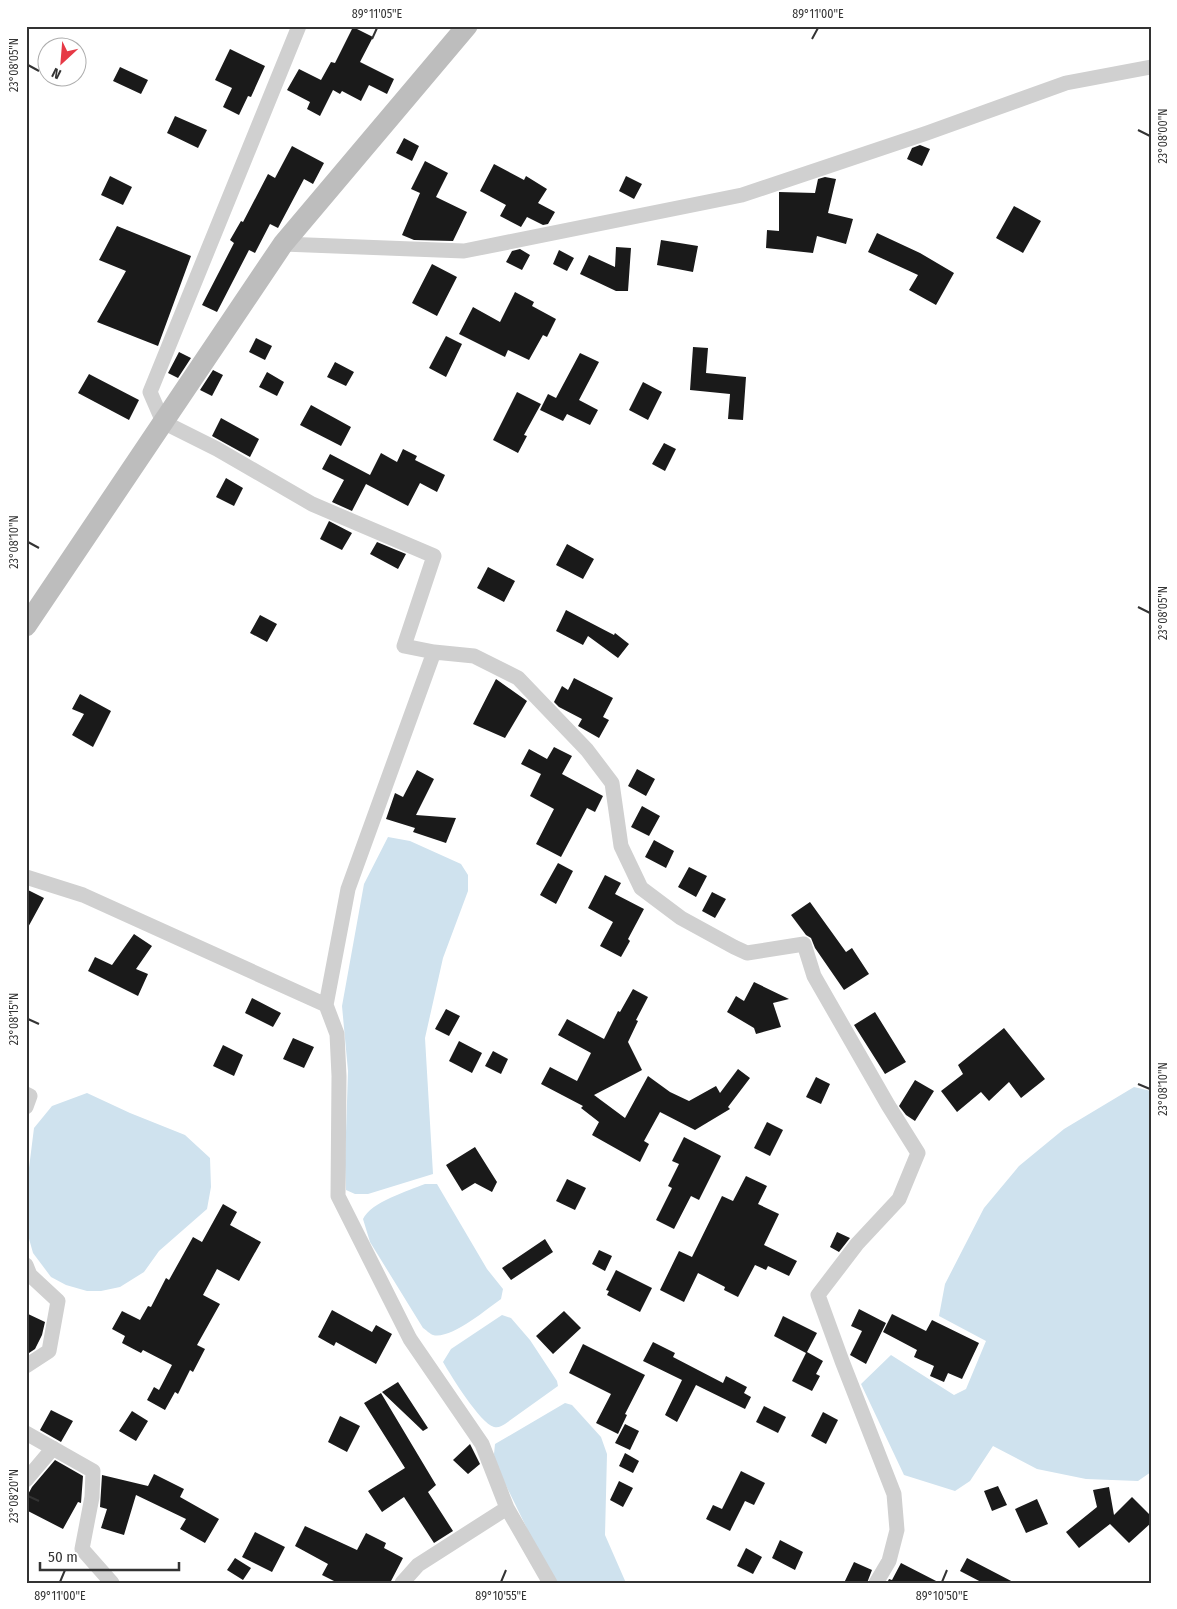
<svg xmlns="http://www.w3.org/2000/svg" width="1177" height="1609" font-family="'Fira Sans Condensed',sans-serif">
	<style>
		.water { fill: #cfe2ee }
		.building { fill: #1a1a1a }
		.lines { fill: none; stroke-linecap: round; stroke-linejoin: round }
		.minor { stroke: #d0d0d0; stroke-width: 15 }
		.secondary { stroke: #bdbdbd; stroke-width: 21 }
		.ticks { fill: none; stroke: #333; stroke-width: 2 }
		.neatline { fill: none; stroke: #333; stroke-width: 2 }
		.ticks-label { font-size: 12px; text-anchor: middle; fill: #333 }
	</style>
	<rect width="100%" height="100%" fill="#fff"/>
	<!-- water -->
	<path class="water" d="M388,837L410,841L461,864L468,875V891L443,958L425,1038L433,1174L368,1194H355L346,1190L345,1164L348,1071L342,1006L364,884Z
		M1134,1087L1151,1091V1472L1138,1481L1086,1479L1037,1469L993,1446L970,1481L955,1491L904,1475L861,1384L891,1355L954,1395L966,1389L986,1341L939,1316L945,1284L984,1208L1019,1166L1064,1129Z
		M87,1093L130,1113L185,1135L210,1158L211,1187L207,1209L159,1251L144,1272L120,1287L101,1291H87L66,1285L51,1277L33,1253L26,1228V1192L34,1128L52,1106Z
		M425,1184H437L487,1269L503,1289L501,1299C487,1309 450,1340 433,1335C430,1334 426,1330 423,1328L370,1242L363,1219C371,1202 408,1191 425,1184Z
		M502,1315L511,1318L530,1340L557,1381L558,1386L505,1424C501,1426 499,1428 494,1427C480,1423 451,1376 443,1362L451,1349Z
		M565,1403L572,1405L601,1437L607,1454L605,1535L626,1583H557L538,1551L495,1463L494,1454L495,1444Z"/>
	<!-- building -->
	<path class="building" d="M353,27L373,37L360,62L394,79L387,94L369,85L361,101L342,91L340,94L333,90L320,116L307,109L310,102L287,90L299,69L321,80L331,62L335,63Z
		M230,49L265,66L251,97L248,96L239,115L223,107L232,88L215,80Z
		M120,67L148,80L141,94L113,81Z
		M175,116L207,130L198,148L167,133Z
		M404,138L419,146L412,161L396,153Z
		M920,145L930,149L922,166L907,159L912,148Z
		M292,146L324,163L313,184L304,179L278,228L270,224L255,253L249,250L217,312L202,305L234,243L230,240L241,221L243,222L268,174L275,178Z
		M425,161L448,173L436,197L467,212L453,241L414,240L402,235L420,193L411,189Z
		M494,164L524,180L526,176L547,189L538,203L555,212L548,224L543,225L527,217L521,227L500,216L506,205L480,191Z
		M110,176L132,187L123,205L101,195Z
		M626,176L642,184L634,199L619,191Z
		M825,177L836,179L828,213L853,219L846,244L817,236L813,253L766,248L767,230L779,231V192L815,193L818,179Z
		M1014,206L1041,221L1023,253L996,238Z
		M117,226L191,256L158,346L97,322L126,271L99,260Z
		M877,233L920,253L954,273L936,305L909,290L918,275L868,252Z
		M661,240L698,246L693,272L657,265Z
		M616,247L631,248L628,291H616L580,274L589,255L615,267Z
		M520,249L530,255L522,270L506,262L512,251Z
		M559,250L574,258L567,271L553,264Z
		M432,264L457,277L437,316L412,303Z
		M515,292L534,302L532,306L556,319L547,337L543,335L529,360L508,350L505,357L459,334L473,307L500,322Z
		M446,336L462,344L446,377L429,368Z
		M256,338L272,346L265,360L249,352Z
		M693,347L708,348L706,373L746,377L743,420L728,419L730,394L690,390Z
		M179,352L191,358L178,378L168,373Z
		M580,353L599,362L579,400L598,410L590,425L567,414L563,421L540,410L548,394L556,398Z
		M335,362L354,372L346,386L327,377Z
		M213,370L223,375L212,396L200,390Z
		M267,372L284,382L277,396L259,387Z
		M89,374L139,400L129,420L78,393Z
		M643,382L662,392L648,420L629,410Z
		M517,392L541,404L524,435L527,436L518,453L493,440Z
		M311,405L351,427L341,446L300,425Z
		M221,418L259,439L250,457L212,436Z
		M664,443L676,449L665,471L652,464Z
		M403,449L417,456L415,460L445,475L437,492L420,483L408,506L366,484L352,511L332,502L344,480L322,469L330,454L370,475L381,453L397,462Z
		M226,478L243,488L234,506L216,497Z
		M329,521L352,533L342,550L320,539Z
		M377,542L406,554L398,569L370,554Z
		M567,544L594,559L583,579L556,565Z
		M488,567L515,581L504,602L477,588Z
		M566,610L614,635L615,633L629,644L618,658L588,636L583,645L556,631Z
		M260,615L277,624L267,642L250,633Z
		M574,678L613,698L603,717L609,720L599,738L578,726L582,719L559,707L554,702L562,686L568,690Z
		M496,679L527,701L505,738L473,724Z
		M80,694L111,711L93,747L72,735L84,714L72,709Z
		M554,747L572,756L562,774L603,796L595,812L587,808L561,857L536,844L554,809L530,796L541,774L521,764L529,749L547,759Z
		M637,769L655,779L646,796L628,786Z
		M417,770L434,779L416,815L456,818L446,843L413,832L415,828L386,819L395,793L403,797Z
		M642,806L660,816L649,836L631,827Z
		M654,840L674,851L666,868L645,857Z
		M558,863L573,871L556,904L540,895Z
		M689,867L707,876L696,897L678,887Z
		M605,875L621,883L615,894L644,909L628,939L630,941L621,957L600,946L613,922L588,908Z
		M26,889L44,898L26,931Z
		M712,892L726,899L715,918L702,911Z
		M810,902L846,952L852,948L869,974L844,990L815,948L811,938L806,935L791,915Z
		M134,934L152,946L136,969L148,974L138,996L88,971L95,957L112,965Z
		M754,982L789,999L773,1003L781,1027L756,1034L754,1028L727,1012L736,996L744,1001Z
		M633,989L648,997L636,1020L638,1021L628,1042L642,1070L594,1095L625,1118L648,1076L670,1092L689,1101L716,1086L720,1093L738,1069L750,1078L728,1107L730,1109L695,1130L660,1112L644,1141L649,1144L640,1162L592,1135L599,1122L581,1108L583,1106L541,1084L550,1067L577,1081L591,1053L558,1035L567,1019L604,1039L618,1011L620,1012Z
		M252,998L281,1013L273,1027L245,1013Z
		M446,1009L460,1016L449,1036L435,1029Z
		M875,1012L906,1062L885,1074L854,1025Z
		M1004,1028L1045,1079L1021,1098L1009,1082L989,1101L981,1092L957,1112L941,1091L963,1074L958,1065Z
		M293,1038L314,1047L304,1068L283,1059Z
		M459,1041L482,1053L472,1073L449,1061Z
		M223,1045L243,1055L234,1076L213,1066Z
		M493,1051L508,1059L501,1074L485,1066Z
		M816,1077L830,1084L821,1104L806,1097Z
		M915,1080L934,1091L915,1121L906,1115L899,1106Z
		M767,1122L783,1130L770,1156L754,1148Z
		M684,1137L721,1156L699,1200L691,1196L674,1229L656,1220L672,1188L668,1186L679,1164L672,1161Z
		M475,1147L497,1182L492,1192L475,1183L462,1191L446,1165Z
		M746,1176L767,1186L758,1204L779,1214L764,1245L797,1261L789,1276L768,1266L766,1270L755,1265L738,1297L724,1290L725,1287L698,1273L684,1302L660,1290L679,1251L692,1257L722,1196L733,1201Z
		M567,1179L586,1188L575,1210L556,1201Z
		M223,1204L237,1212L230,1225L261,1242L239,1281L217,1269L203,1295L220,1304L197,1345L205,1349L193,1372L190,1370L178,1394L175,1392L165,1410L147,1400L154,1387L159,1390L172,1365L143,1350L141,1353L122,1343L125,1336L112,1329L122,1311L140,1320L148,1306L151,1307L166,1278L169,1280L193,1237L202,1242Z
		M837,1232L850,1238L839,1252L830,1247Z
		M545,1239L553,1252L511,1280L502,1268Z
		M599,1250L612,1256L605,1271L592,1264Z
		M616,1270L652,1288L640,1312L607,1295L609,1291L606,1290Z
		M859,1309L886,1323L866,1364L850,1355L862,1331L851,1326Z
		M332,1310L372,1332L376,1325L392,1334L376,1364L336,1342L334,1346L318,1337Z
		M564,1311L581,1328L553,1354L536,1336Z
		M26,1313L45,1322L42,1335L35,1349L26,1355Z
		M892,1314L926,1331L932,1320L979,1343L962,1379L948,1373L944,1382L930,1376L934,1366L914,1357L917,1350L883,1332Z
		M783,1316L817,1333L807,1352L823,1361L816,1374L820,1376L812,1391L792,1381L806,1353L774,1336Z
		M653,1342L675,1353L673,1357L723,1383L726,1376L747,1387L744,1393L751,1397L745,1409L696,1385L677,1422L665,1415L682,1380L643,1361Z
		M583,1344L645,1375L625,1414L627,1415L618,1434L596,1423L611,1394L569,1373Z
		M398,1382L428,1428L423,1431L382,1392Z
		M381,1393L436,1485L428,1492L453,1531L434,1543L404,1497L382,1512L368,1491L405,1468L364,1403Z
		M764,1406L786,1417L778,1433L756,1422Z
		M51,1410L73,1421L61,1442L40,1430Z
		M132,1411L148,1421L136,1441L119,1431Z
		M823,1412L838,1420L826,1444L811,1436Z
		M340,1416L360,1426L347,1452L328,1442Z
		M625,1424L639,1431L630,1450L615,1443Z
		M470,1444L480,1464L468,1474L453,1460Z
		M625,1453L639,1461L633,1473L619,1466Z
		M55,1460L83,1476L81,1503L78,1502L63,1529L26,1510V1498L32,1487Z
		M741,1471L765,1483L754,1505L745,1501L730,1531L706,1519L713,1505L722,1509Z
		M154,1474L184,1489L180,1497L219,1519L205,1543L180,1529L186,1519L136,1495L124,1535L101,1528L107,1509L100,1507L102,1475L148,1486Z
		M619,1481L633,1488L623,1507L610,1500Z
		M998,1486L1007,1505L992,1511L984,1491Z
		M1109,1487L1114,1515L1132,1497L1151,1516V1523L1129,1543L1110,1524L1079,1548L1066,1532L1097,1507L1093,1490Z
		M1037,1499L1048,1524L1026,1533L1015,1509Z
		M305,1526L357,1550L366,1533L386,1543L384,1548L403,1558L390,1583H338L322,1575L328,1564L295,1546Z
		M255,1532L285,1547L272,1572L242,1557Z
		M780,1540L803,1552L795,1570L772,1558Z
		M746,1548L762,1557L753,1574L737,1566Z
		M235,1558L251,1568L243,1580L227,1570Z
		M967,1558L1015,1583H983L960,1571Z
		M854,1562L872,1570L867,1583H844Z
		M901,1563L940,1583H887L889,1579L892,1580Z"/>
	<g class="lines">
		<!-- minor -->
		<path class="minor" d="M299,26L150,392L163,422L217,449L312,504L434,556L404,646L434,652L348,889L326,1005
			M283,244L464,251L742,195L927,133L1066,83L1151,67
			M434,652L474,656L518,678L587,750L612,783L621,846L641,888L681,918L734,947L747,953L804,944L814,976L888,1105L918,1153L899,1199L857,1244L818,1295L842,1361L894,1494L897,1530L889,1561L876,1583
			M26,877L83,895L326,1005L337,1034L339,1076L338,1196L410,1339L482,1444L507,1508L550,1583
			M26,1094L30,1096L26,1107
			M26,1265L30,1275L58,1301L49,1351L26,1366
			M26,1433L93,1471L92,1497L82,1549L112,1583
			M26,1480L53,1448
			M402,1583L418,1565L507,1508"/>
		<!-- secondary -->
		<path class="secondary" d="M26,626L283,244L467,26"/>
	</g>
	<!-- ticks -->
	<path class="ticks" d="M372,39L377,28M812,39L818,28M28,65L39,71M1138,130L1150,136M28,542L39,548M1138,607L1150,613M28,1019L39,1024M1138,1084L1150,1089M28,1496L39,1501M60,1582L65,1570M501,1582L506,1570M942,1582L947,1570"/>
	<!-- border -->
	<rect width="1177" height="1609" fill="none" stroke="#ffffff" stroke-width="55"/>
	<!-- north arrow -->
	<g transform="translate(62 62) rotate(206)"><circle r="24" fill="#ffffff" stroke="#adadad"/>
	<path d="M0-4L9 19L0 12L-9 19Z" fill="#e63946"/>
	<text y="-8" font-size="14" font-weight="bold" text-anchor="middle" fill="#333333">N</text>
	</g>
	<!-- scale -->
	<path d="M40 1562v8h139v-8" fill="none" stroke="#333333" stroke-width="2.5"/>
	<text x="48" y="1562" font-size="15" fill="#333333" stroke="#ffffff" stroke-width="4" paint-order="stroke">50 m</text>
	<rect x="28" y="28" width="1122" height="1554" class="neatline"/>
	<g class="ticks-label">
		<text x="377" y="18">89°11'05"E</text>
		<text x="818" y="18">89°11'00"E</text>
		<text transform="translate(14 65) rotate(-90)" y="4">23°08'05"N</text>
		<text transform="translate(1163 136) rotate(-90)" y="4">23°08'00"N</text>
		<text transform="translate(14 542) rotate(-90)" y="4">23°08'10"N</text>
		<text transform="translate(1163 613) rotate(-90)" y="4">23°08'05"N</text>
		<text transform="translate(14 1019) rotate(-90)" y="4">23°08'15"N</text>
		<text transform="translate(1163 1089) rotate(-90)" y="4">23°08'10"N</text>
		<text transform="translate(14 1496) rotate(-90)" y="4">23°08'20"N</text>
		<text x="60" y="1600">89°11'00"E</text>
		<text x="501" y="1600">89°10'55"E</text>
		<text x="942" y="1600">89°10'50"E</text>
	</g>
</svg>
